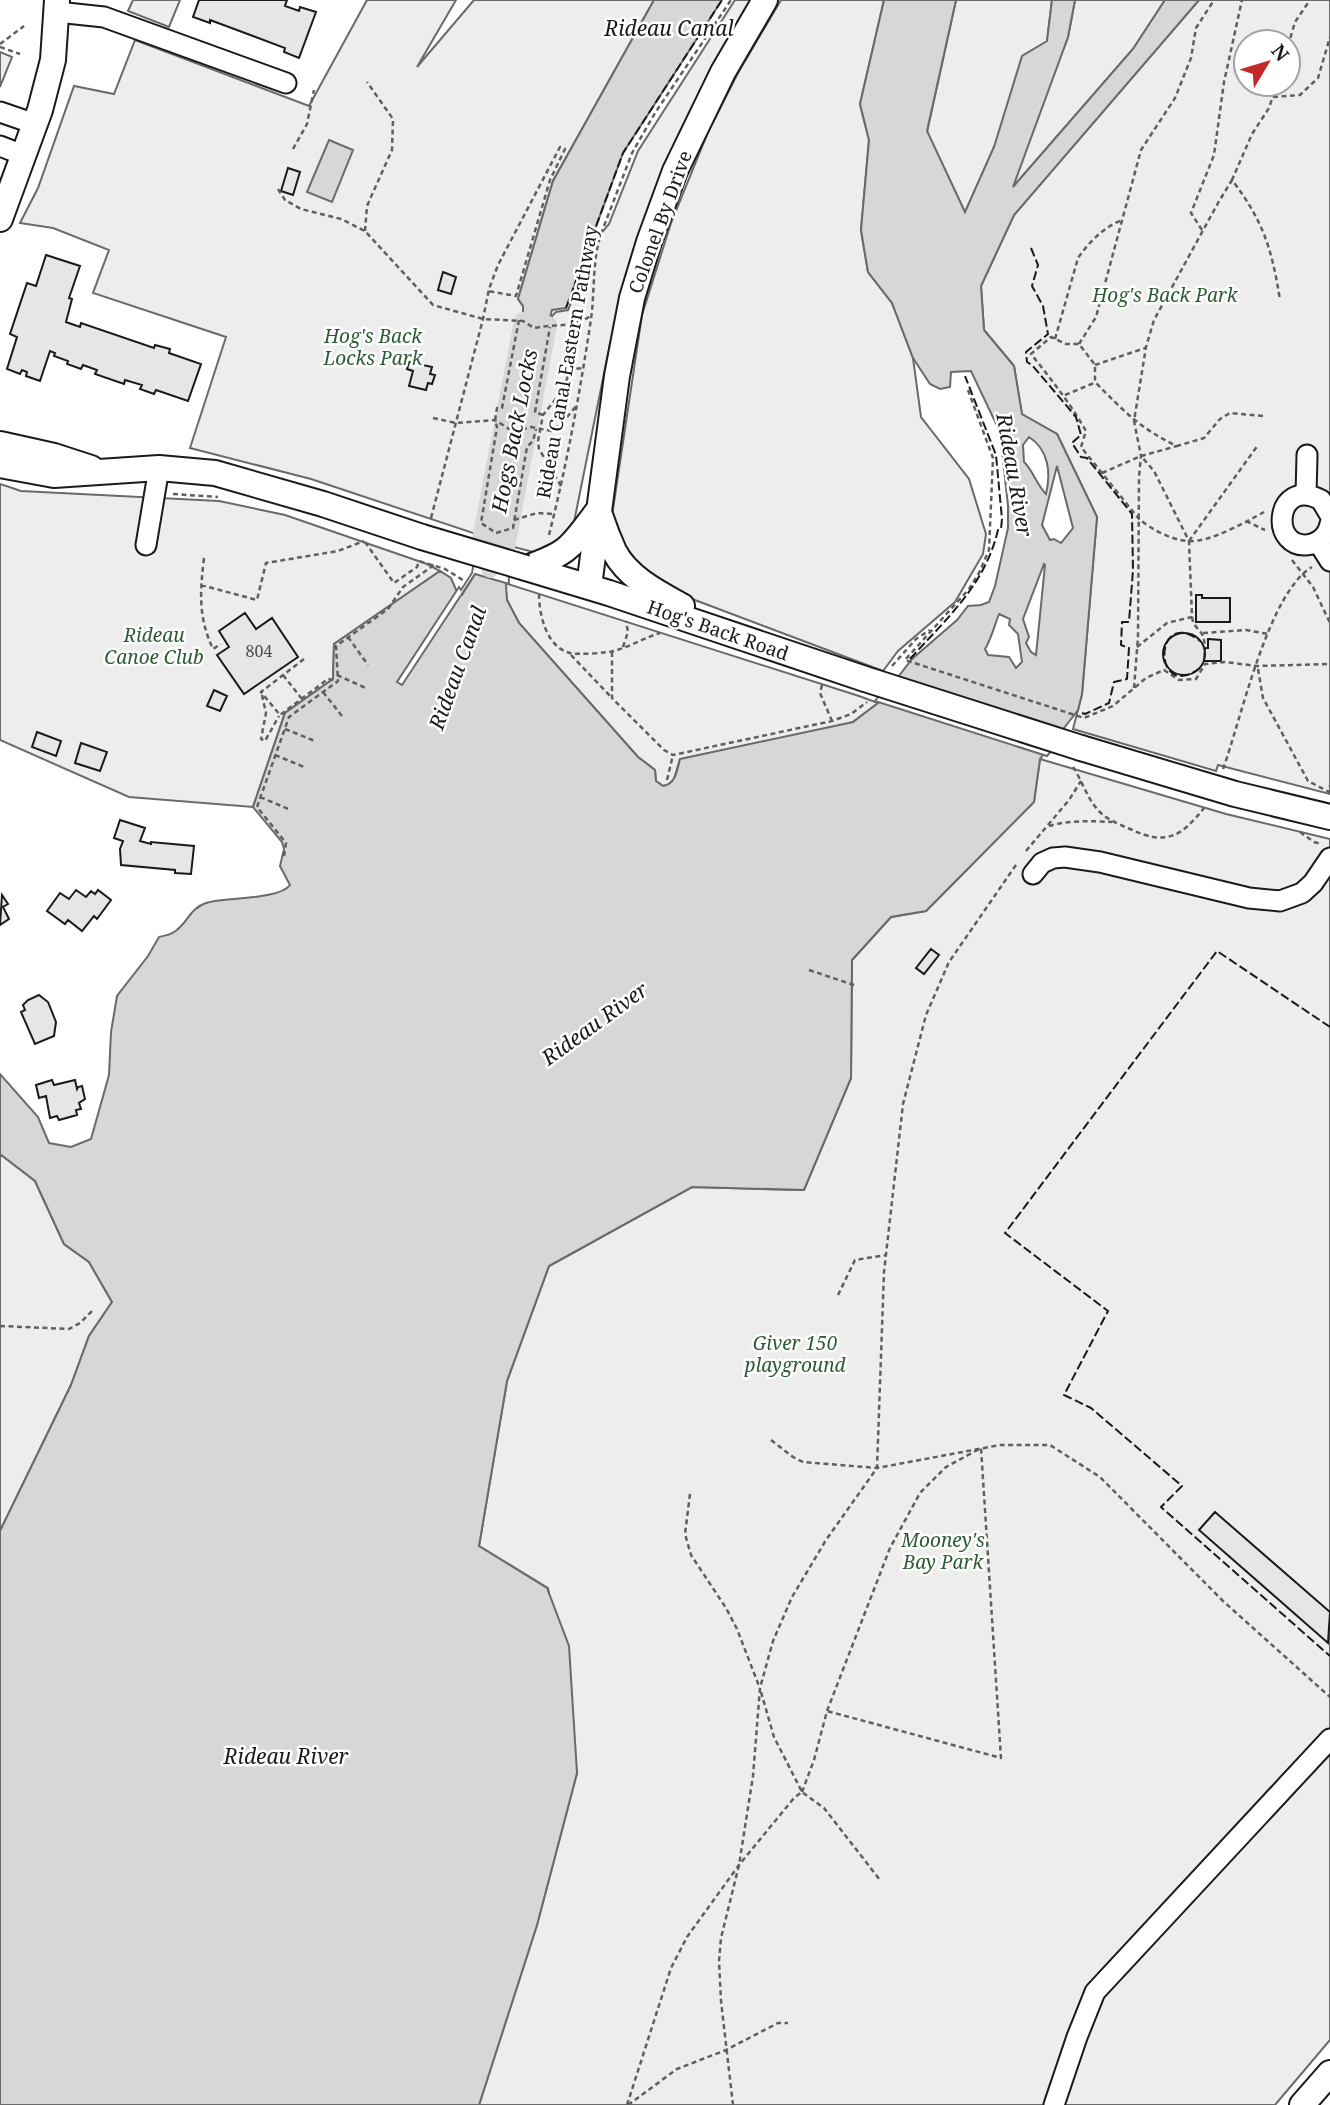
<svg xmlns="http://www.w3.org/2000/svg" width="1330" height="2105" font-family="'Noto Serif',serif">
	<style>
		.built { fill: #ededed; stroke: #6a6a6a; stroke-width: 2; fill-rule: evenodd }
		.water { fill: #d7d7d7; stroke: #6a6a6a; stroke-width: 2; fill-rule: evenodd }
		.pier { fill: #fff; stroke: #6a6a6a; stroke-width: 2 }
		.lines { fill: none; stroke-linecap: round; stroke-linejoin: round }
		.canal { stroke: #d7d7d7; stroke-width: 18 }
		.building { fill: #e6e6e6; stroke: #1a1a1a; stroke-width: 2 }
		.minor-casing { stroke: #1a1a1a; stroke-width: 23 }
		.major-casing { stroke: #1a1a1a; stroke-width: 28 }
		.path { stroke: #5f5f5f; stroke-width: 2.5; stroke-dasharray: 5 3.5; stroke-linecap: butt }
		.minor { stroke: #fff; stroke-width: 19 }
		.major { stroke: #fff; stroke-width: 24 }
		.major-bridge-casing { stroke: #1a1a1a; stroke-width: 28; stroke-linecap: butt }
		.major-bridge { stroke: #fff; stroke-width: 24 }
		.fence { stroke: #1a1a1a; stroke-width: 2; stroke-dasharray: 9 3.5; stroke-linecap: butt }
		.labels { text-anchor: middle; stroke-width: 5; stroke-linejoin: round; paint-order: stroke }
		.number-label { font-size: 16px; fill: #4d4d4d }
		.street-label { font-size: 19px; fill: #1a1a1a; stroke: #fff }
		.park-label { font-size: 19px; font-style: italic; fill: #2b5a34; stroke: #fff }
		.water-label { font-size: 21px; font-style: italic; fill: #1a1a1a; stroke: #fff }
	</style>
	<rect width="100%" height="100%" fill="#fff"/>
	<!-- built -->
	<path class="built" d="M133,0H180L169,27L128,11Z
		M367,0H456L417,67L474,0H654L553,181L518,299L523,306V321L482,536L311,479L190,448L226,337L93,293L109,250L53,228L20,223L38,188L74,86L114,94L135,40L309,106Z
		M735,0H753L689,113L652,203L623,296L610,344L572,532L541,554L510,546L531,447L552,316L556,312L568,310L597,238L609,224L638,151Z
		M781,0H884L860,104L869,140L861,230L868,272L892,303L913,358L921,417L969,479L986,534L983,554L955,602L898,651L883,671L679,594L632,566L612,516L642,315L671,223L708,132L738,73Z
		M956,0H1052L1047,41L994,147L965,213L927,132Z
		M1075,0H1165L1133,49L1011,189L1068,37Z
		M1199,0H1330V794L1218,765L1216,771L1073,729L1082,694L1097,517L1057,434L1022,415L1014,366L984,330L981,286L1014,215ZM1246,42H1288V84H1246Z
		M0,52L12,57L0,87Z
		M0,484L21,491L219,501L285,515L427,564L440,571L334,644L333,679L285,713L253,807L129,797L0,740Z
		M505,583L859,696L878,703L853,722L844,725L680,759L674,779L668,785L663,786L656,781L655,770L638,757L519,623L507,600Z
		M1040,759L1226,814L1330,839V2040L1275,2105H479L537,1925L577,1773L548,1588L479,1546L507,1381L549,1266L692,1187L804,1190L851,1078L852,960L891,917L926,911L1034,802Z
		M0,1154L35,1181L64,1244L89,1262L112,1302L89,1336L71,1385L0,1531Z"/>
	<!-- water -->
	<path class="water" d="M654,0H722L623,153L566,308L552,310L548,325L523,321V306L518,299L553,181Z
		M884,0H956L927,131L965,212L994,147L1022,56L1047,41L1052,0H1075L1068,37L1013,187L1133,49L1165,0H1199L1014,215L981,286L984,330L1014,366L1022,414L1057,434L1097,517L1082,694L1078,710L1040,759L1034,802L926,911L891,917L852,960L851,1078L804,1190L692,1187L549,1266L507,1381L479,1546L547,1588L569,1646L577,1773L537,1925L479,2105H0V1531L71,1385L89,1336L112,1302L89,1262L64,1244L35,1181L0,1154V1074L38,1117L49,1143L71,1147L91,1139L109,1075L111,1032L117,996L148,956L159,937C163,936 170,935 174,932C187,924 190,908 206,903C226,897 279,900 290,885L280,866L284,849L282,842L253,807L285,713L333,679L334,644L440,571L451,578L457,592L462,595L475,574L479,550L504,558L507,600L519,623L638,757L655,770L656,781L663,786C676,784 677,770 680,759L853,722L878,703L912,659L957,620L968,606L981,605L989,602L995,586L1008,528V506L1000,432L971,371L951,372L950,387L940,389L930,384L913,358L892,303L868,272L861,230L869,140L860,104ZM1029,437C1049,450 1051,473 1046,494C1037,485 1032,469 1024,462L1023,445ZM1057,466L1073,528L1061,543L1054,539L1050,540L1042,525ZM1044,564L1045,565L1036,655L1031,652L1026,643L1029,637L1023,619ZM999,614L1010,619L1009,625L1018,634L1022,662L1016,668L1009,657L988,655L985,649C990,642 995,624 999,614Z
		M329,140L353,150L332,202L307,192Z"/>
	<!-- pier -->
	<path class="pier" d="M476,549L508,558L509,584L475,574L402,685L397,682L459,587L461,590L472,573Z
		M894,677L1068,731L1047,756L875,701Z"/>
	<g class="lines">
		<!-- canal -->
		<path class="canal" d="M523,321L548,325L504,558L479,550Z
			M490,569L534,328L543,302"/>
	</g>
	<!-- building -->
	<path class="building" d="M199,0H287L285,6L299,11L300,7L316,12L299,58L284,52L285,48L210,20V23L193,17Z
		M288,168L300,172L293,195L281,191Z
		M46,255L80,266L69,298L72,299L66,322L80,327L81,323L154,348L155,345L170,349L169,353L201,364L188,401L156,390L154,394L140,389L142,385L125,380L124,384L95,374L97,370L83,365L81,369L67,364L68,361L54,356L55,353L50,351L40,381L26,376L27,372L22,370L20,374L7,369L17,337L10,334L27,283L36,286Z
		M443,272L456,277L451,294L438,290Z
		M409,362L432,367L430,374L435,375L432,384L428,383L426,390L409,386L413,371L407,369Z
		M1196,595H1202V598H1230V622H1196Z
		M245,613L256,629L272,618L298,657L244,694L217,655L229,647L219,631Z
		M1163 654a21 21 0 1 1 42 0a21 21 0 1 1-42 0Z
		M1208,639L1221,640V661H1204L1205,648H1208Z
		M214,690L227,696L220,711L207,706Z
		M37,732L61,741L56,756L32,747Z
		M81,743L107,752L100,771L75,763Z
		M120,820L145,828L140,841L151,844V842L194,846L191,874L175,873V870L121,865L120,849L123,841L114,838Z
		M76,890L86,897L91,891L95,894L98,890L111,900L97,919L94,916L82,931L68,920L65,924L47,911L60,893L69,899Z
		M2,895L8,904L3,907L9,919L0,925Z
		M931,949L939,955L924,974L916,968Z
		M39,995L48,1002L56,1022L54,1036L35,1044L21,1012L25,1010L23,1005L28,1000Z
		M52,1080L54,1085L75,1080L77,1089L78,1087L82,1086L85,1099L79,1103L81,1109L76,1110L77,1115L59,1120L57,1116L50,1118L46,1096L39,1098L36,1085Z
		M1215,1512L1330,1612L1328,1643L1199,1530Z"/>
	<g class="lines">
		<!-- minor casing -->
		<g class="minor-casing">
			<path id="minor" d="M57,12L104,17L286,83
				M0,112L35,124
				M0,146L23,155
				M1306,495L1307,455
				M1330,515L1321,500C1274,475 1268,554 1312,544C1321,541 1328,534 1330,524
				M1318,542L1330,561
				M146,545L159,468
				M1033,874L1042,863L1053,858L1065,857L1100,862L1249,898L1280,901L1302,893L1313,883L1330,858
				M1054,2105L1077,2037L1095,1992L1330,1739"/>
		</g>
		<!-- major casing -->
		<g class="major-casing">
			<path id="major" d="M0,219L40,110L53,60L57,0
				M0,444L54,456L91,468
				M0,465L54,475L159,468L215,473L323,504L422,537
				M600,515C604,527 609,540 614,551C627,577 658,593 682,606
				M526,568L609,593L865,679
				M526,568C569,553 570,548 597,512
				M589,586L617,376L632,298L649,242L675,171L723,72L765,0
				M1081,748L1235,794L1330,817
				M1302,2105L1330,2073"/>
		</g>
		<!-- path -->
		<path class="path" d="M0,44L24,26
			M1288,46L1295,22L1310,0
			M0,47L20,54
			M1277,84L1269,108L1252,134L1232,180C1264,222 1272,250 1280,300
			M1273,97L1300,95L1318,78L1330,37
			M293,149L307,124L314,90
			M278,189L285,200L301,209L341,219L365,231L433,305L483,319L523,321L534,328C557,323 572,329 592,315
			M1202,230L1191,213L1214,155L1224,82L1242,0
			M365,231L367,206L392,150L393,119L367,82
			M519,320L502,408H497L495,420L497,427L481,523L496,533L513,528L527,447L533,441L536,429
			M1055,339L1078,258C1089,242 1104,227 1122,220
			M1079,344L1096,317L1141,150L1175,98L1191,58L1196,28L1214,0
			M1095,365L1145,348
			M968,390L993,458L989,550L979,573L969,589L905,660L1084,718L1113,706L1146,678L1164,670L1179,680L1196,679L1205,664L1225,662L1257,666L1330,664
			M1065,395L1094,383
			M543,415L535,412L550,327
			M1263,416L1230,413L1220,419L1204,438L1177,446C1139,428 1124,411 1095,382V365L1079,344H1066L1051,337L1031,354C1051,379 1070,403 1086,431L1081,447L1139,519C1151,529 1171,540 1188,541C1209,543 1246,522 1264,512
			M433,418L456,423L495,420L514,432L531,427L552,431L563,422L577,405
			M1102,473L1141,456L1177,446
			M561,486L539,449L538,441L543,415L562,391L569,374L574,369L583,368
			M173,494L218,497
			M431,518L483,319L489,289L498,265L560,147L565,149L550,180L516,296L488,291
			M514,520L537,513L554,514
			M1246,521L1265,530
			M549,535C567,464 580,392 591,319C595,291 592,261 601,234L632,153L655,113L731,0
			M1189,541L1258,445
			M365,542L394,583L417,567L419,561L445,569L463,580
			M204,558C200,592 198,617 213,649L221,644
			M1292,560L1313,587L1330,623
			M201,585L257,600L266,563L338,551L364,541
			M539,594C539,614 546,647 570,653C577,655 606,653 614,651C629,647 644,638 660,633
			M1192,617C1194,632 1204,626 1205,648
			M1203,633L1246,630L1268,634
			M348,637L368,665
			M623,647L628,632L626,621
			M1137,647L1167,623L1192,617L1189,541L1154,471L1141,456
			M612,652V698L664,750L673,755L832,721L851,714L867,702
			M571,655L612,698
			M304,659L261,692L280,715L328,679L338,681
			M892,666L916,639L930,630
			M1258,669L1263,698L1308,781L1329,792L1330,785
			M283,675L302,699
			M337,675L368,689
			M822,685L820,693L832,721
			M1134,688L1138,637L1139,477L1141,456L1134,421L1146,347L1154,320L1218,203L1232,180
			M323,692L342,716
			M262,695L266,713L261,739L265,741L279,716
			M285,729L315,741
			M275,755L304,767
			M1073,767C1083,782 1088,802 1102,814C1110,821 1121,825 1130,829C1166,846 1181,837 1204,808
			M1223,769C1241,720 1268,593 1312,567
			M667,780L673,755
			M260,797L291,810
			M1049,826C1068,820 1092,821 1112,822
			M1300,832L1314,842L1321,844
			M1026,851L1069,800L1081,781
			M284,856L286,843L257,807L289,717L338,681L336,646L388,609L403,587L434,565
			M809,970L857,986
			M838,1295L855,1260L886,1255
			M0,1326L69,1329L80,1323L92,1311
			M771,1440L793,1457L803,1462L877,1468L1000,1445H1050L1100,1477L1223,1601L1330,1697
			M690,1494L685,1534L691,1555L726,1608L737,1629L759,1686
			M761,1692L774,1737L802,1792
			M802,1792L814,1760L827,1711L890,1548L920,1493L946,1467L981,1448L1001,1758L827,1711
			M627,2105L671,1968L687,1937L739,1865L794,1798L802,1792L824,1808L880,1880
			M628,2105L677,2069L726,2050L778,2023H788
			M733,2105L721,2001L719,1961L721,1938L739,1865L753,1776L760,1688L773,1641L792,1597L826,1540L877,1468L884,1272L903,1104L926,1015L949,962L1018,862"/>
		<!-- minor -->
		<use href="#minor" class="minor"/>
		<!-- major -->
		<use href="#major" class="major"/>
		<!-- major-bridge casing -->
		<g class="major-bridge-casing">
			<path id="major-bridge" d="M422,537L526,568
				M865,679L1081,748"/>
		</g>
		<!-- major-bridge -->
		<use href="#major-bridge" class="major-bridge"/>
		<!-- fence -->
		<path class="fence" d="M1031,248L1038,265L1032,286L1043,306L1048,334L1026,352L1027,362L1032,365L1076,417L1081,435L1072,443L1081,457L1087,458L1132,514L1133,570L1129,622H1122L1121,645L1129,648L1127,679L1114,682L1109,703L1085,714L1079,712
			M566,308L623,153L722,0
			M910,659C947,618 985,585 998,530L1001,529L1002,519L996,455L965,376
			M1200,668C1152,704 1153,604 1200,641
			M1330,1027L1217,951L1005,1233L1108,1311L1064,1395L1091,1408L1182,1486L1161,1507L1330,1656"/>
	</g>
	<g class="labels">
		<!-- number labels -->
		<g class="number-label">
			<text x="259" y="657">804</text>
		</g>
		<!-- street labels -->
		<g class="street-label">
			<text transform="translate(660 222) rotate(-70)" y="7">Colonel By Drive</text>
			<text transform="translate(567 362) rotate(-80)" y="7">Rideau Canal Eastern Pathway</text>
			<text transform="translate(718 630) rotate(19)" y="7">Hog's Back Road</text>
		</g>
		<!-- park labels -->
		<g class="park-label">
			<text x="1165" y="302">Hog's Back Park</text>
			<text x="373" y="343">Hog's Back<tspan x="373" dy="22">Locks Park</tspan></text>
			<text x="154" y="642">Rideau<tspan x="154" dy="22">Canoe Club</tspan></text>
			<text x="795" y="1350">Giver 150<tspan x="795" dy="22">playground</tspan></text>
			<text x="943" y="1547">Mooney's<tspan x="943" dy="22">Bay Park</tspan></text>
		</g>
		<!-- water labels -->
		<g class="water-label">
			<text x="669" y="36">Rideau Canal</text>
			<text transform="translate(515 431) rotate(-79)" y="7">Hogs Back Locks</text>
			<text transform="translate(1014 475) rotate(80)" y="7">Rideau River</text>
			<text transform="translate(458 668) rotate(-70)" y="7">Rideau Canal</text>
			<text transform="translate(595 1024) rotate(-36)" y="7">Rideau River</text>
			<text x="286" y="1764">Rideau River</text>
		</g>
	</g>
	<!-- north arrow -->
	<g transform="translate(1267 63) rotate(52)"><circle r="33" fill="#ffffff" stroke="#a3a3a3" stroke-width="2"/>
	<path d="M0-5L12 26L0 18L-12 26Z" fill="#c62828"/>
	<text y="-10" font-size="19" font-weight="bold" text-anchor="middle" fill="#1a1a1a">N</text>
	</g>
</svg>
